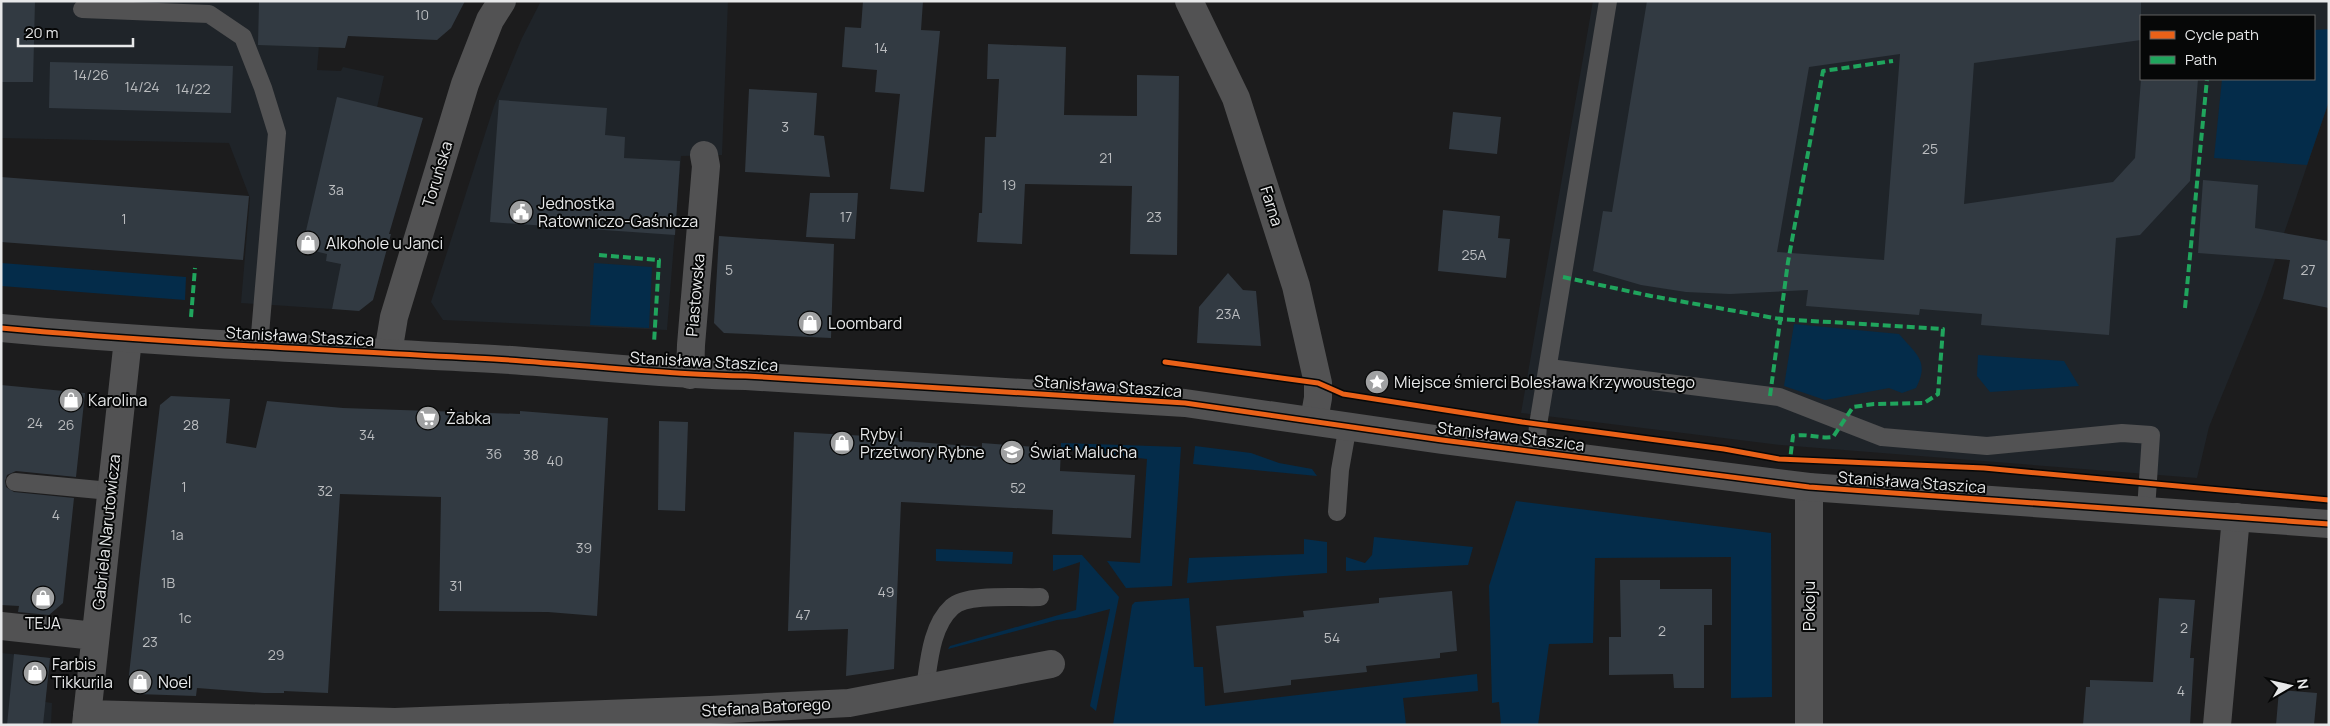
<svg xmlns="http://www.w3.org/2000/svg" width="2330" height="726" font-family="Manrope,sans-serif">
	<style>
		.built { fill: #1f2429; fill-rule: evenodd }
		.green { fill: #042c4a }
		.building { fill: #323a42; fill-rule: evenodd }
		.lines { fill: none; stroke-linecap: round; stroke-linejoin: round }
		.service { stroke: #525253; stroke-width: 18 }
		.minor { stroke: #525253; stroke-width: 28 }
		.tertiary { stroke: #525253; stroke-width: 28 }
		.quiet { stroke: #20a55d; stroke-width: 4; stroke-dasharray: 8 4; stroke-linecap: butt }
		.cycleway-casing { stroke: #060707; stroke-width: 8 }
		.cycleway { stroke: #ea6118; stroke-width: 5 }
		.labels { text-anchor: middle; stroke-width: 4; stroke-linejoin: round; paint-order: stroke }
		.number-label { font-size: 14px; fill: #babcbf }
		.street-label { font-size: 16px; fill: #e7e8e9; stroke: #060707 }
		.poi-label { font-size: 16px; fill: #e7e8e9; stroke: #060707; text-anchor: start }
	</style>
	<rect width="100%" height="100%" fill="#1c1c1d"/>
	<!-- built -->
	<path class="built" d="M1,1H329L319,45L317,70L341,71L343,67L384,76L332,309L241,303L250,198L229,143L1,138Z
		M541,1H728L722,155L681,156L667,330L443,320L431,302L494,106L522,38Z
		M1593,1H2329V101L2263,295L2209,427L2197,478L1781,445L1521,413ZM2141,16H2314V79H2141Z
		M1,653L50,658L45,702L52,703L51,725H1Z"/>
	<!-- green -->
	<path class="green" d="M2329,29V101L2307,165L2214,158L2222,79H2314V30Z
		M1,263L186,277L185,300L1,286Z
		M594,263L652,267L649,328L590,325Z
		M1794,324L1899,334C1916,354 1930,361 1916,388L1902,393L1889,388L1825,400L1784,386Z
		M1978,355L2064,361L2079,386L1990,392L1977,376Z
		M1061,443L1181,447L1172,586L1126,588L1107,561L1140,563L1147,459L1061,449Z
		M1195,446L1251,453L1279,463L1312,469L1317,476L1193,464Z
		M1516,501L1771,533L1772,697L1731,698V557L1595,558L1593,643L1549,644L1538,725H1501L1499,702L1492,703L1489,586Z
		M1374,537L1473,547L1468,565L1346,571V557L1365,563L1372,555Z
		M1304,539L1327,542V573L1187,583L1189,558L1304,554Z
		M936,549L1013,552L1012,564L936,561Z
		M1053,555H1082L1119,597L1096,711L1090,706L1110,609L1076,618L1057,620L948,649L950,646L1076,610L1080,562L1053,571Z
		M1189,598L1194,667H1203L1205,706L1477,674L1478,691L1403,698L1406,725H1113L1132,605L1135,602Z"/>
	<!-- building -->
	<path class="building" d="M1,1H35L33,82H1Z
		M259,1H465L451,28L437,40L348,36L345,48L258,45Z
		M863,1H923L921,30L940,31L924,192L890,189L900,94L875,92L877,70L842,67L845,27L861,28Z
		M1647,1H2141V40L1974,63L1964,204L2113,182L2135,158L2141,79H2198L2190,181L2140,235L2116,238L2109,335L1981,325L1982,314L1920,309L1919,315L1806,306L1808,290L1730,294L1686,292L1641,285L1593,271L1603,211L1612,212ZM1900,54L1884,260L1777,252L1809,67Z
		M988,44L1066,47L1064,115L1137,116V75L1179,76L1177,255L1130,254L1132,186L1025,184L1022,244L977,242L979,213H982L985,137H996L999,79H987Z
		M50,62L233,66L231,113L49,108Z
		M749,89L817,93L814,135L824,136L830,177L745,172Z
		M337,97L423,118L389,234H391L373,300L359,311L332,309L341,264L326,261L327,254L302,248Z
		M499,100L607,108L605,135L625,137L624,158L680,161L675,235L490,222Z
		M1453,112L1501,117L1497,154L1449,149Z
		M1,177L249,196L243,260L1,242Z
		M2203,180L2258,185L2255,228L2329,241V308L2283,299L2290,260L2198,253Z
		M810,193H858L855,239L806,237Z
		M1443,210L1500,216L1498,238L1510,239L1506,278L1438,271Z
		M719,236L834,244L831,338L724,333L714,323Z
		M1228,273L1243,290L1256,291L1261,346L1197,343L1199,307Z
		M1,385L85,393L76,477L16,471L7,475L5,481L6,487L14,492L74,498L63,603L49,615L18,612L19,606L1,605Z
		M171,396L230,399L226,443L256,448L267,401L343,408L520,414V411L608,418L597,616L548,612L439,611L441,497L340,494L328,693L284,691V693H264L197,688L196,696L137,694L128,684L141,564L160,405Z
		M659,421L688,422L685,511L658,510Z
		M794,432L904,438L903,441L982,447V443L1061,449L1060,471L1135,475L1131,538L1052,534L1053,510L901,502L894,669L846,676L848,629L788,631Z
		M1620,580H1660V589H1712V625H1704V688H1674L1673,674L1609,675V637H1621Z
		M1452,591L1457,651L1440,653V658L1366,666L1367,672L1291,680V685L1224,693L1216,626L1304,617L1303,611L1379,603V598Z
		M2159,598L2195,600L2190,658H2194L2190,725H2083L2086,687H2090V680L2153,682Z
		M14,654L50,658L43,725H7Z
		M2279,690L2317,693L2314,725H2276Z"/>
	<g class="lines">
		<!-- service -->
		<path class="service" d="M82,9L209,14L243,37L263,88L277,133L259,346
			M1549,368L1779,397L1882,437L1987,446L2122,433L2151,435L2146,510
			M1536,452L1538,425L1608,1
			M15,482L110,491
			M1337,512L1340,470L1348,425
			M925,688C929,662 931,626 952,607C967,593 1019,598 1040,597"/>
		<!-- minor -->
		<path class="minor" d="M1189,1L1236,98L1296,286L1318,383V398L1314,420
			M388,353L394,317L465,84L490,20L502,1
			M690,375L691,345L706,166L704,155
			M1809,487V725
			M1,626L95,636
			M87,714L395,722L710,710L849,703L1051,664
			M86,725L128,339
			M2217,725L2236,517"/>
		<!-- tertiary -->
		<path class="tertiary" d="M1,328C165,343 330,350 494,359C578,364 662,375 746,376L1185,403L1442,440L1809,487L2329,524"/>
		<!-- quiet -->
		<path class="quiet" d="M599,255L659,260L654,343
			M1563,277L1651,296L1780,319L1943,329L1938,394L1924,403L1874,404L1853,407L1833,437C1819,439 1807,433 1793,436L1790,460
			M2185,308L2207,79
			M191,317L195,268
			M1770,396L1788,262L1823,71L1893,61"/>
		<!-- cycleway casing -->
		<g class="cycleway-casing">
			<path id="cycleway" d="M1,328C165,343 330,350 494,359C578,364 662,375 746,376L1185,403L1442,440L1809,487L2329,524
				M1165,362L1318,383L1343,394L1522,422L1724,449L1779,459L1984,468L2329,500"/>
		</g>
		<!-- cycleway -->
		<use href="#cycleway" class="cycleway"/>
	</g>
	<!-- icons -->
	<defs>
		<g id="civic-disc" transform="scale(1.25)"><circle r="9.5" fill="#a0a1a2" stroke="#060707"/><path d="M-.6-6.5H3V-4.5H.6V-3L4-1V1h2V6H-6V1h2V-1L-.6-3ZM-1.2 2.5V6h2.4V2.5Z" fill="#fff"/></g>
		<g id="shop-disc" transform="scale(1.25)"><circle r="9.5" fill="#a0a1a2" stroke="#060707"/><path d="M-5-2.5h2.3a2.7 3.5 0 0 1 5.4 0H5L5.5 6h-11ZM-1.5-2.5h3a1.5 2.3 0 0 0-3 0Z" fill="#fff"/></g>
		<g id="sight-disc" transform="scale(1.25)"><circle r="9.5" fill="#a0a1a2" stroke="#060707"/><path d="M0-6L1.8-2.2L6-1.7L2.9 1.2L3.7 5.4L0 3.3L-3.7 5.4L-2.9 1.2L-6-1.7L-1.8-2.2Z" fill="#fff"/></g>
		<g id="supermarket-disc" transform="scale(1.25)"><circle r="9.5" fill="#a0a1a2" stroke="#060707"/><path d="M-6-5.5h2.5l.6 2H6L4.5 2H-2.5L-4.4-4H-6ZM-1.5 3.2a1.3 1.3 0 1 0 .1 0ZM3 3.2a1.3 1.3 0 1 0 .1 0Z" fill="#fff"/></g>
		<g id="school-disc" transform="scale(1.25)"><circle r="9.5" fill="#a0a1a2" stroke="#060707"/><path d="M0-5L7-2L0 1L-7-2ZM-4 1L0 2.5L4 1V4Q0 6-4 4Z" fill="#fff"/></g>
	</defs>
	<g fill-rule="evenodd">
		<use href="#civic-disc" x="521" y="212"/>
		<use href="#shop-disc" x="308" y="243"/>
		<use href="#shop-disc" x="810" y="323"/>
		<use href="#sight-disc" x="1377" y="382"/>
		<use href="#shop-disc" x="71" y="400"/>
		<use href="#supermarket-disc" x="428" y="418"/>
		<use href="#shop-disc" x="842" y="443"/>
		<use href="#school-disc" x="1012" y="452"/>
		<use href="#shop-disc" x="43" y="598"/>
		<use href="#shop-disc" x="35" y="673"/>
		<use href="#shop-disc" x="140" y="682"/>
	</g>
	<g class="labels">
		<!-- number labels -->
		<g class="number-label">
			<text x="422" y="20">10</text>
			<text x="881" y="53">14</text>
			<text x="91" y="80">14/26</text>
			<text x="142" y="92">14/24</text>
			<text x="193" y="94">14/22</text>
			<text x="785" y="132">3</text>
			<text x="1930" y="154">25</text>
			<text x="1106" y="163">21</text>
			<text x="1009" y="190">19</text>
			<text x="336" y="195">3a</text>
			<text x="846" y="222">17</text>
			<text x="1154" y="222">23</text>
			<text x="124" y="224">1</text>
			<text x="1474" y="260">25A</text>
			<text x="729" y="275">5</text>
			<text x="2308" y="275">27</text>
			<text x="1228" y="319">23A</text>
			<text x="35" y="428">24</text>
			<text x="66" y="430">26</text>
			<text x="191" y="430">28</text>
			<text x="367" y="440">34</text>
			<text x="494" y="459">36</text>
			<text x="531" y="460">38</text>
			<text x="555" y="466">40</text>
			<text x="184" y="492">1</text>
			<text x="1018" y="493">52</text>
			<text x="325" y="496">32</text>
			<text x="56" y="520">4</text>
			<text x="177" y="540">1a</text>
			<text x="584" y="553">39</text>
			<text x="168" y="588">1B</text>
			<text x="456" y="591">31</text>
			<text x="886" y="597">49</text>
			<text x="803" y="620">47</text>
			<text x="185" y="623">1c</text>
			<text x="2184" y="633">2</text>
			<text x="1662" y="636">2</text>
			<text x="1332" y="643">54</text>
			<text x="150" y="647">23</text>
			<text x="276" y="660">29</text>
			<text x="2181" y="696">4</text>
		</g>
		<!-- street labels -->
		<g class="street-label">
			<text transform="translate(437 174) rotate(-73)" y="6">Toruńska</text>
			<text transform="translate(1272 206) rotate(73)" y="6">Farna</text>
			<text transform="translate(695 295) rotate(-85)" y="6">Piastowska</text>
			<text transform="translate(300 336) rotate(3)" y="6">Stanisława Staszica</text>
			<text transform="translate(704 361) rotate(3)" y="6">Stanisława Staszica</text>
			<text transform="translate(1108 386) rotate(4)" y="6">Stanisława Staszica</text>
			<text transform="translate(1511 436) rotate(7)" y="6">Stanisława Staszica</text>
			<text transform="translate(1912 482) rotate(4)" y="6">Stanisława Staszica</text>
			<text transform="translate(106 532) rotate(-84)" y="6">Gabriela Narutowicza</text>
			<text transform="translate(1809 606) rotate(-90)" y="6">Pokoju</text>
			<text transform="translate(766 707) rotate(-3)" y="6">Stefana Batorego</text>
		</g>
		<!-- poi labels -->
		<g class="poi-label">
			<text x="538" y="209">Jednostka<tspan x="538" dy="18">Ratowniczo-Gaśnicza</tspan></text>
			<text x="326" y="249">Alkohole u Janci</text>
			<text x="828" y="329">Loombard</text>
			<text x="1394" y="388">Miejsce śmierci Bolesława Krzywoustego</text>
			<text x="88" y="406">Karolina</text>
			<text x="446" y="424">Żabka</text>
			<text x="860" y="440">Ryby i<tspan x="860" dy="18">Przetwory Rybne</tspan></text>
			<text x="1030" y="458">Świat Malucha</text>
			<text x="43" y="629" text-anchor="middle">TEJA</text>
			<text x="52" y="670">Farbis<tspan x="52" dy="18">Tikkurila</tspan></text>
			<text x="158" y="688">Noel</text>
		</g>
	</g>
	<!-- border -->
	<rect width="2330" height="726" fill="none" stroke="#e7e8e9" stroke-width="5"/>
	<!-- legend -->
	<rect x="2140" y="15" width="175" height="65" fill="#060707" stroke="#606161"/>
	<rect x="2150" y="31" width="25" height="8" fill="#ea6118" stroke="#606161"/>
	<text x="2185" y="40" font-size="15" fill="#e7e8e9">Cycle path</text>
	<rect x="2150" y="56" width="25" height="8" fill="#20a55d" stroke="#606161"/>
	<text x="2185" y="65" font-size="15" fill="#e7e8e9">Path</text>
	<!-- north arrow -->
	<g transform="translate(2290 686) rotate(81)" stroke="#060707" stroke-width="4" paint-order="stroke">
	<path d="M0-4L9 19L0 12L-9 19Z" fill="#e7e8e9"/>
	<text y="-8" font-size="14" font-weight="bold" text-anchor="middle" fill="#e7e8e9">N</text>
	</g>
	<!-- scale -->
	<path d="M18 38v8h115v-8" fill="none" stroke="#e7e8e9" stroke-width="2.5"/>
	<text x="25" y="38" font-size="15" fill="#e7e8e9" stroke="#060707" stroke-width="4" paint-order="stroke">20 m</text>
</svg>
